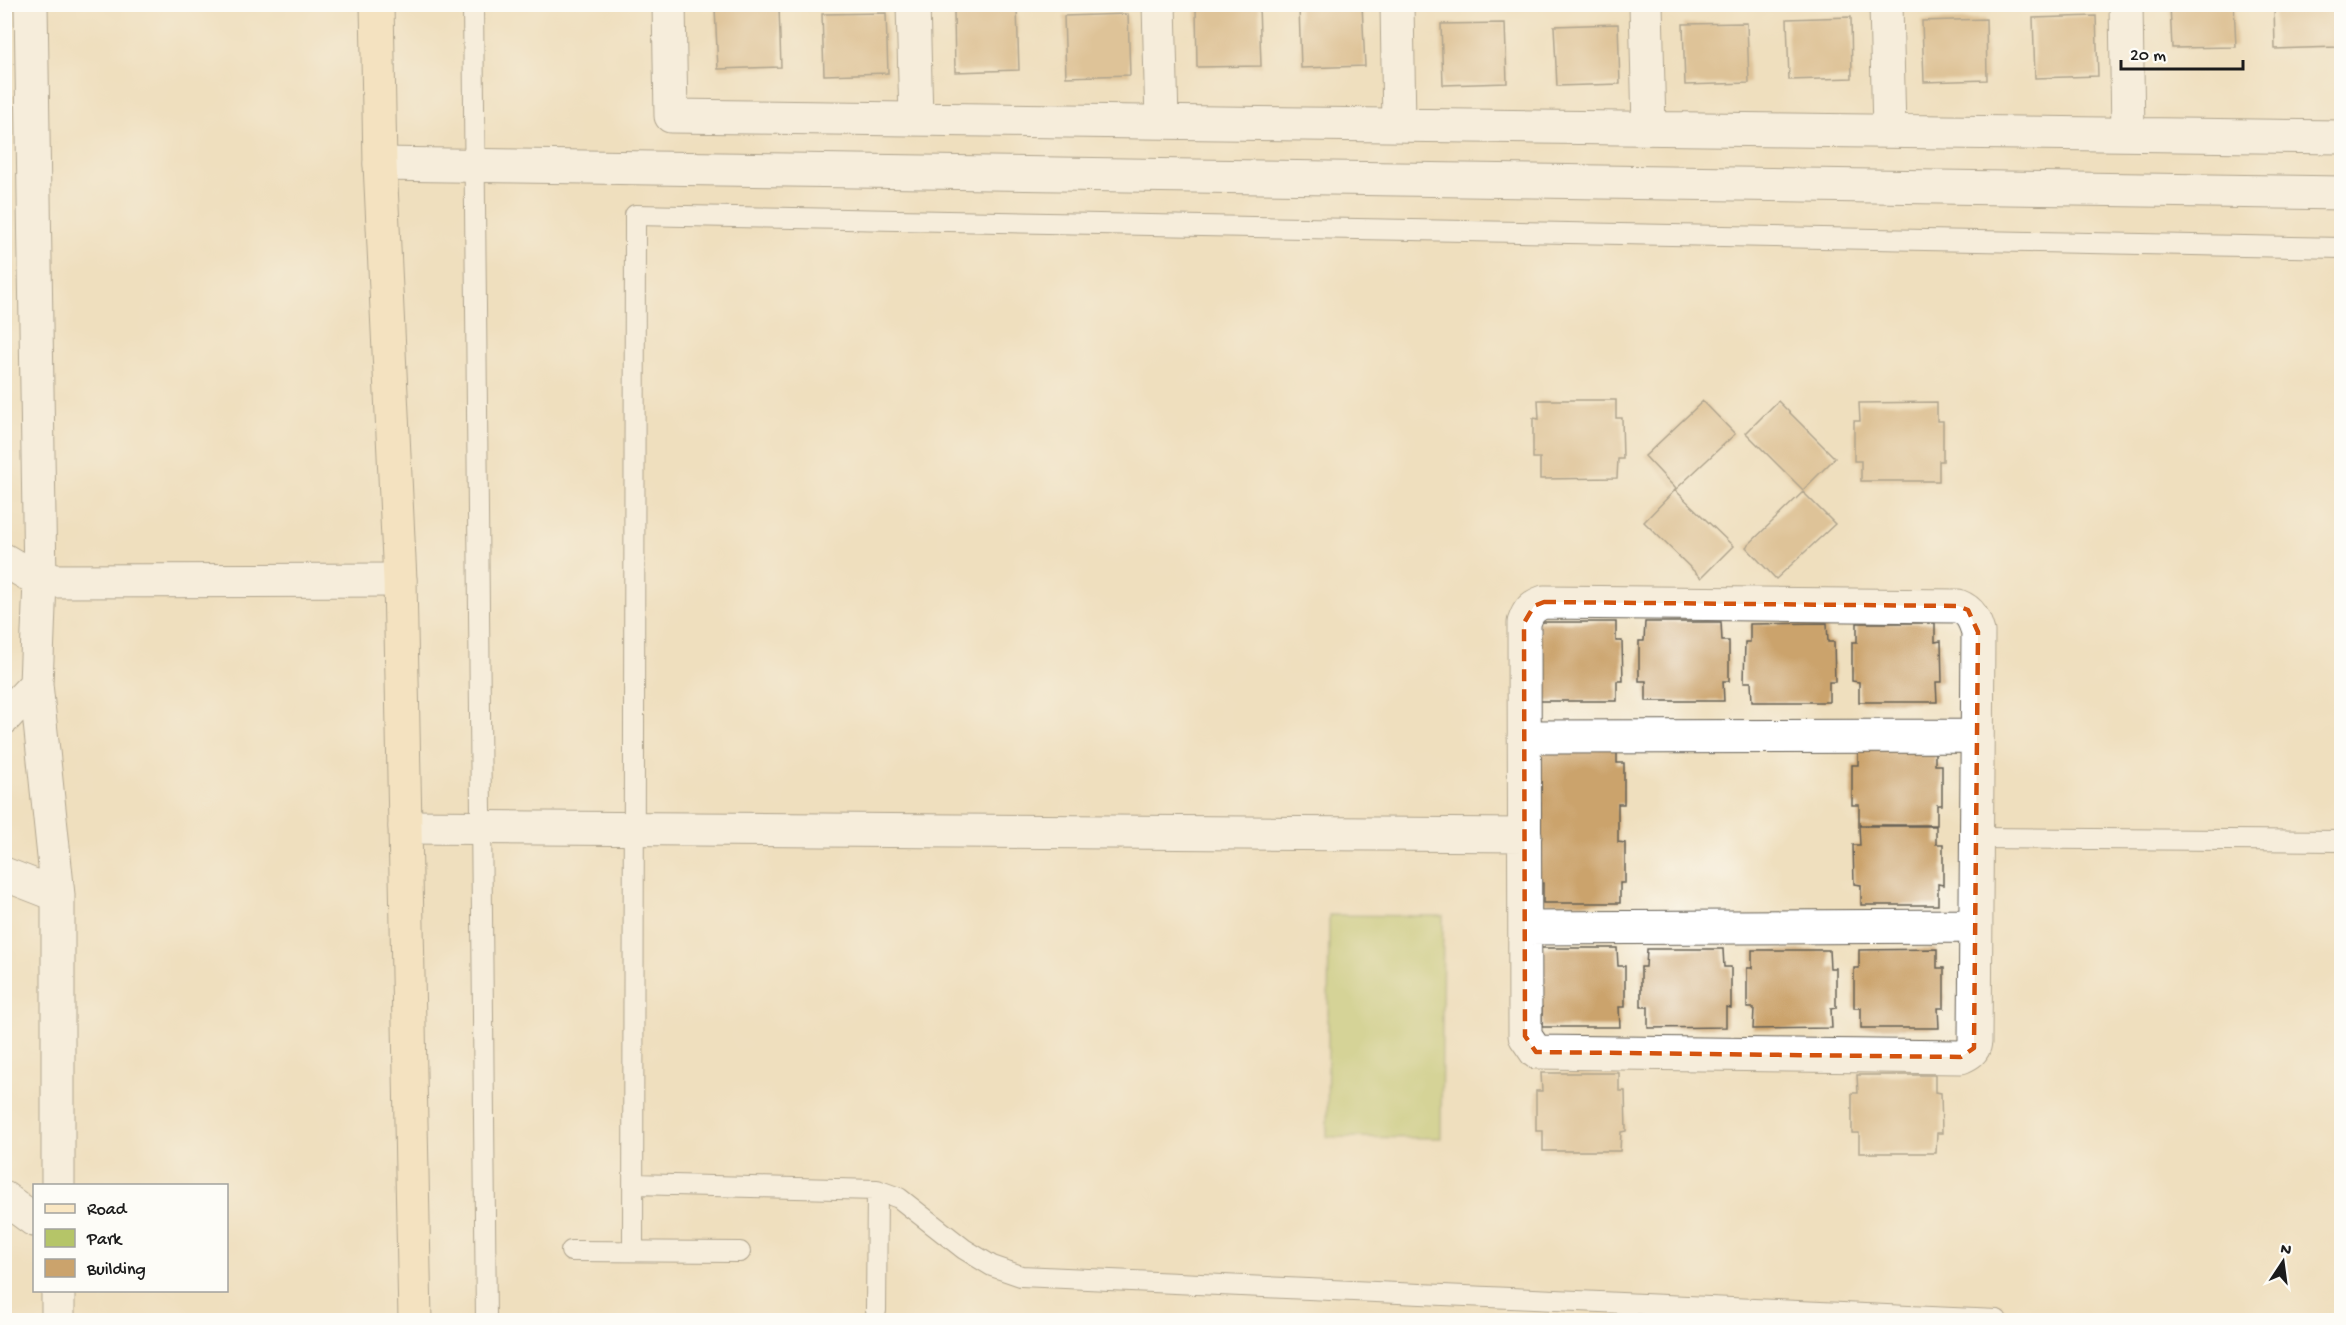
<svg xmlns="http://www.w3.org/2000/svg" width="2346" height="1325" font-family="'Gochi Hand',sans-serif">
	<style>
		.green { fill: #b5c568; stroke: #687042; stroke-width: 1.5 }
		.building { fill: #cba36c }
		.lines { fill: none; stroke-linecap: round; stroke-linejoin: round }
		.lane-casing { stroke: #666055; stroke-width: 22 }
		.street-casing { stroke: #666055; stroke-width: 35 }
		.secondary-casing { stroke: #666055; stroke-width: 35 }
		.lane { stroke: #fff; stroke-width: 20 }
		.street { stroke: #fff; stroke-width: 33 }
		.secondary { stroke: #fae7c3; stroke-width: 33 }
		.marked { fill: none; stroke: #d4530e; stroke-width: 4.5; stroke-dasharray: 12 8; stroke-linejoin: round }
	</style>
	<rect width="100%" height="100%" fill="#fdfcf7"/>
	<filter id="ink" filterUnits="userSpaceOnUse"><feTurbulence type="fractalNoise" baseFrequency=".0167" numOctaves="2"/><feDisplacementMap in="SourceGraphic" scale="12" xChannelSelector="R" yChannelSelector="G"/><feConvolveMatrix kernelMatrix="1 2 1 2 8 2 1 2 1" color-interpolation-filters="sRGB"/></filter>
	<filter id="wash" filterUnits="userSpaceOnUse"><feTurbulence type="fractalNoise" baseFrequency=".008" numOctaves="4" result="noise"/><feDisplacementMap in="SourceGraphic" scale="24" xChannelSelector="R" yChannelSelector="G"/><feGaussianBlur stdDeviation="1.35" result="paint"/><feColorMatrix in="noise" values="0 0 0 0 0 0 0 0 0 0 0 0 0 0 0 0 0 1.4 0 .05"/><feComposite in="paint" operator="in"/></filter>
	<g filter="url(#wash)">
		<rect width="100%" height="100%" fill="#efdfbe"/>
		<!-- green -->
		<path class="green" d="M1329,915L1443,916L1441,1138L1327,1137Z"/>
		<g id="blocks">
			<!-- building -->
			<path class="building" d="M2170,4H2234L2236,47L2172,48Z
				M2274,4H2337L2338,47L2275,49Z
				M1259,5L1261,66L1197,67L1196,7Z
				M1362,5L1365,66L1301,68L1299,7Z
				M779,7L781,67L718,69L715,8Z
				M1017,9L1019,70L955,72L954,11Z
				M886,13L888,73L824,75L822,14Z
				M1128,14L1130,75L1066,77L1064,16Z
				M2096,16L2098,76L2035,78L2033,18Z
				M1851,17L1852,78L1789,80L1787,19Z
				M1986,19L1987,80L1924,82L1922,21Z
				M1505,23L1507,83L1443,85L1441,24Z
				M1747,23L1749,83L1685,85L1683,24Z
				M1618,24L1620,84L1557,86L1554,26Z
				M1538,400H1616V418H1622L1623,459H1618L1617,478L1540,479V458H1533V418L1539,419Z
				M1703,401L1735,434L1676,489L1645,456Z
				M1778,401L1835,458L1803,490L1746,433Z
				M1937,402V421H1943V461H1939V481H1861V461H1854V421H1860L1859,403Z
				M1675,490L1733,546L1701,578L1644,522Z
				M1803,492L1835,524L1776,579L1746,547Z
				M1538,622H1616V641H1622L1623,681H1617V701H1540Z
				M1645,622H1721L1722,641H1729V681H1723L1724,701H1646V681H1639V641H1644Z
				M1827,623L1828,642H1834L1835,682H1829V702H1752L1751,682H1744L1745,642H1750V624Z
				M1857,623H1935V642L1941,641L1942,682H1936L1937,702H1859V682L1852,681V642H1857Z
				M1540,745H1617V763H1624V804H1618V842L1625,843V883H1620V903H1543V883H1536L1541,843V803H1534Z
				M1935,746V765H1942V805H1937V825H1859V805H1852V765H1858V747Z
				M1859,826H1936V844H1943V885L1938,884V905H1861V885L1854,884L1853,845H1860Z
				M1540,948H1617L1618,966H1625V1007H1619L1620,1027H1542V1007L1535,1006Z
				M1647,949H1723L1724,967H1731V1008L1726,1007V1027L1648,1028V1007H1641V967H1646Z
				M1937,949V968H1944V1008H1938L1939,1028H1861V1008H1854V968H1859V950Z
				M1752,950H1829L1830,968H1836V1008L1831,1009L1832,1028L1753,1029L1754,1008H1747V968H1752Z
				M1541,1073H1619V1091H1625L1626,1131L1621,1132L1620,1151H1543V1131H1536V1091H1542Z
				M1857,1075H1935V1092L1941,1093L1942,1133H1937L1936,1153H1859V1133H1852V1093H1858Z"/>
		</g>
	</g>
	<g filter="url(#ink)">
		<use href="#blocks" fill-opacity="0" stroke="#666055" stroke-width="1.5"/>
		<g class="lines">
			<!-- lane casing -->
			<g class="lane-casing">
				<path id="lane" d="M473,4L486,1320
					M1977,838L2342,841
					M634,1184L877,1190L899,1198L964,1249L992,1266L1021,1276L1997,1320
					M571,1251L740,1252
					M633,1251L635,215L2342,248
					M876,1311L877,1190"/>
			</g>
			<!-- street casing -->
			<g class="street-casing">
				<path id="street" d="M31,4L40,581L36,684L58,895V1186
					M669,4L671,116L2342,137
					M913,4L916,119
					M1159,4L1162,122
					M1397,4L1399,125
					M1646,4L1649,128
					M1886,4L1889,131
					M2126,4L2128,134
					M380,164L2342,193
					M4,560L40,581L400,580
					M1544,602L1958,606C1971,611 1974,619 1978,632L1975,1042C1974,1051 1968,1054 1961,1057L1536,1052L1525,1036L1524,623C1528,611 1532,606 1544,602Z
					M4,718L36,684
					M1524,737L1977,736
					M405,827L1525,835
					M4,874L58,895
					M1525,928L1976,926
					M4,1198L34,1220
					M58,1290V1320"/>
			</g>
			<!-- secondary casing -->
			<g class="secondary-casing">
				<path id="secondary" d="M377,4L380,164L400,580L415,1320"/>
			</g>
			<!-- lane -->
			<use href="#lane" class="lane"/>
			<!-- street -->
			<use href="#street" class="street"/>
			<!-- secondary -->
			<use href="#secondary" class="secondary"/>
		</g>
	</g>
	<!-- marked area -->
	<path d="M0 0H2346V1325H0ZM1544,602L1958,606L1968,610L1978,632L1974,1048L1961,1057L1536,1052L1525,1036L1524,623L1534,606Z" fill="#efdfbe" fill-opacity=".55" fill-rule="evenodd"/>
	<path class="marked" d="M1544,602L1958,606L1968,610L1978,632L1974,1048L1961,1057L1536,1052L1525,1036L1524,623L1534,606Z"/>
	<!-- margin -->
	<rect width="2346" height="1325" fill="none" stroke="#fdfcf7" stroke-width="24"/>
	<!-- legend -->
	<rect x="33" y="1184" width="195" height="108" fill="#fdfcf7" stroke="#a3a29f" stroke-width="1.5"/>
	<rect x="45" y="1204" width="30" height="9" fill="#fae7c3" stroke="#a3a29f" stroke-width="1.5"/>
	<text x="87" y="1214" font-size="18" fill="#1c1c1c">Road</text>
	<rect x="45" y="1229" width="30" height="18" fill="#b5c568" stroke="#a3a29f" stroke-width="1.5"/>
	<text x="87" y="1244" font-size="18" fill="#1c1c1c">Park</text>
	<rect x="45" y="1259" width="30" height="18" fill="#cba36c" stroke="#a3a29f" stroke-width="1.5"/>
	<text x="87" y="1274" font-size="18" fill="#1c1c1c">Building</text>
	<!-- north arrow -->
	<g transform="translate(2283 1262) rotate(13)" stroke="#fdfcf7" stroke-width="4.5" paint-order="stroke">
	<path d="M0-4.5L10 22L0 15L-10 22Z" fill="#1c1c1c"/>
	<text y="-9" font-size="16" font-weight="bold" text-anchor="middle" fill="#1c1c1c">N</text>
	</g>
	<!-- scale -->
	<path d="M2121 60v9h122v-9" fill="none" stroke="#1c1c1c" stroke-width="3"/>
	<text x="2130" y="60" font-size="18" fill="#1c1c1c" stroke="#fdfcf7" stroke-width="4.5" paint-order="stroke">20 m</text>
</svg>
